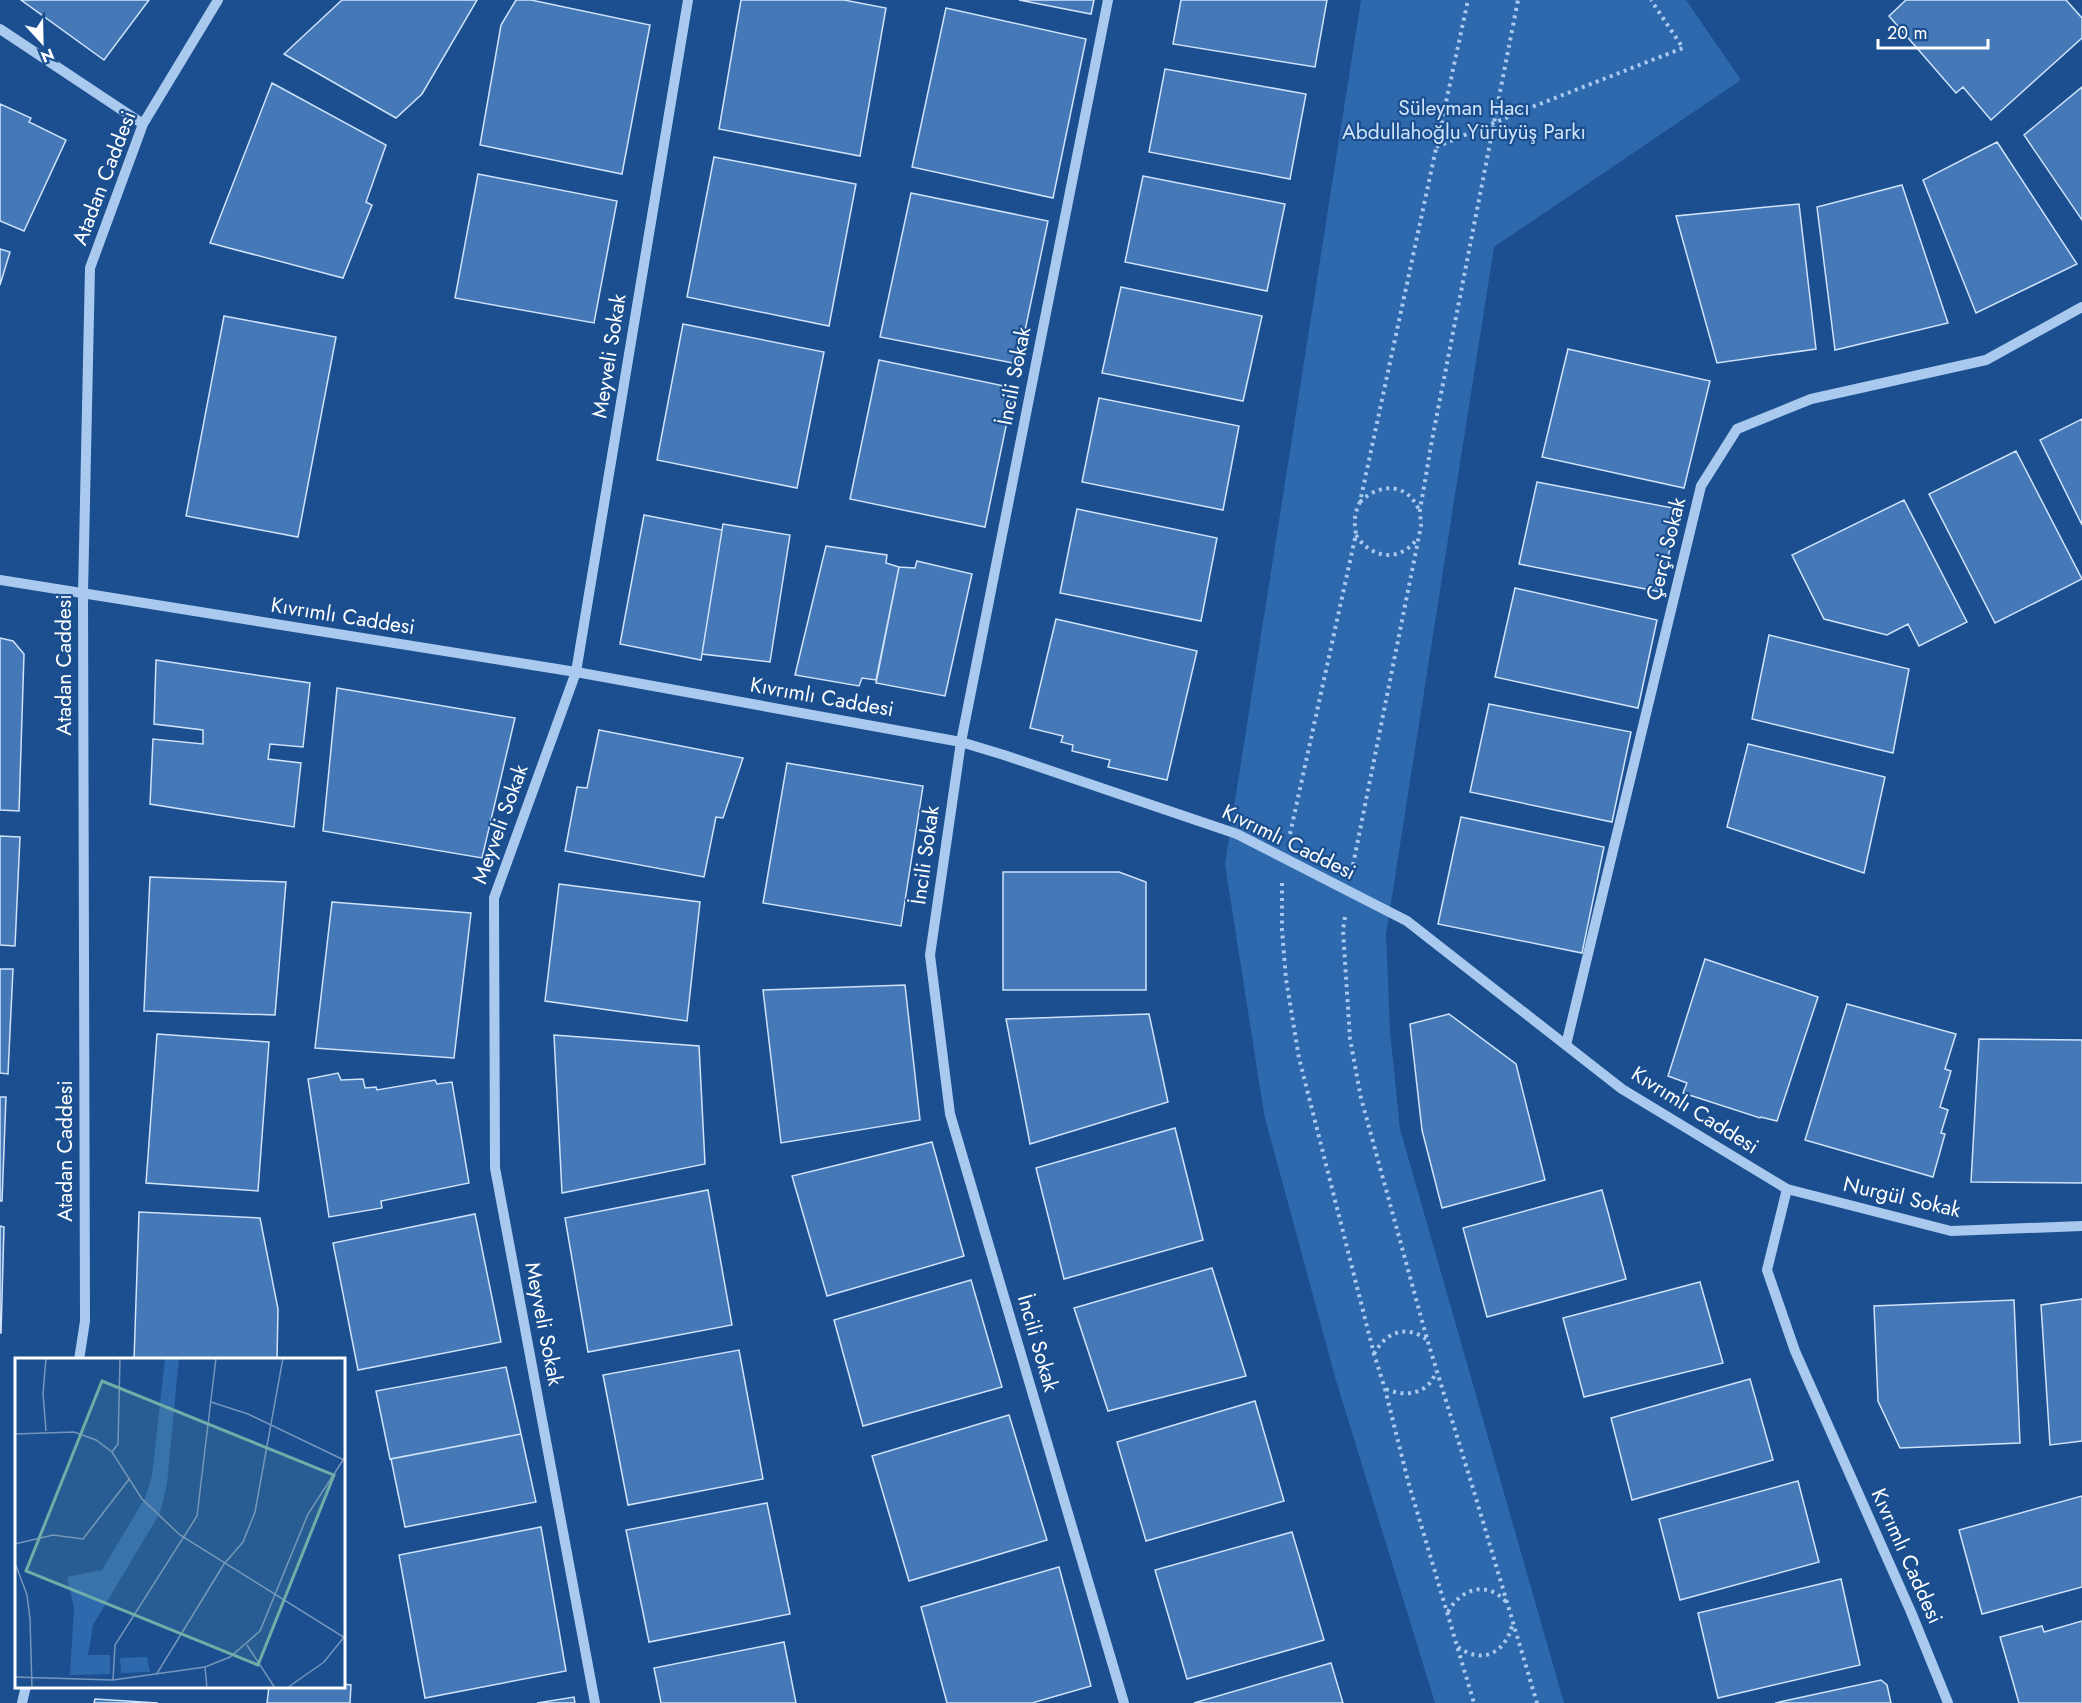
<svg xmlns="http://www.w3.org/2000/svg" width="2082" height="1703" font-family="Jost,sans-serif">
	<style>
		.green { fill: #2e69ad }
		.building { fill: #4478b7; stroke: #cfe3fa; stroke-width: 1.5 }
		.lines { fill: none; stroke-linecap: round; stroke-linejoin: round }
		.path { stroke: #a9c9ee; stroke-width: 4; stroke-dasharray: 3 4.5; stroke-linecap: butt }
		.minor { stroke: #a9c9ee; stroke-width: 10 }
		.labels { text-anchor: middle; stroke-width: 4.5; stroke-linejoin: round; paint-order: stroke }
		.park-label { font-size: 21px; fill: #cfe3fa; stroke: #1b4f8f }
		.street-label { font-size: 21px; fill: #fff; stroke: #1b4f8f }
		.inset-road { fill: none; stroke: #7695bc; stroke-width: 1.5 }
		.view { fill: #6fada8; fill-opacity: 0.15; stroke: #6fada8; stroke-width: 3 }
		.inset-edge { fill: none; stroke: #fff; stroke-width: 3 }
	</style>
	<rect width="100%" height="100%" fill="#1b4f8f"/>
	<!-- green -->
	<path class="green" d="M1361,0H1686L1741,80L1494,247L1386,934L1390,1031L1400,1129L1564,1703H1435L1335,1377L1264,1114L1225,864Z"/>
	<!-- building -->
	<path class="building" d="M21,0H149L104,60Z
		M342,0H477L422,94L396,118L284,54Z
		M516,0H531L650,25L622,174L480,145L501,25Z
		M741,0H844L886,8L860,156L719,129Z
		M1019,0H1094L1091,14Z
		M1181,0H1327L1315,67L1173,44Z
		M1906,0H2066L2082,18V38L1991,120L1963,87L1956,93L1889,16Z
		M946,8L1086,39L1053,198L912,167Z
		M1165,69L1306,94L1290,179L1149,152Z
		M272,83L386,145L366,202L372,205L343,278L210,243Z
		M2082,87V220L2024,135Z
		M0,104L31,118L29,122L66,140L24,231L0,221Z
		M1997,142L2077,264L1976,313L1923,180Z
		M714,157L856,184L829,326L687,297Z
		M478,174L617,201L594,323L455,298Z
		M1143,176L1285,204L1267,291L1125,262Z
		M1902,185L1948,323L1835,350L1817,207Z
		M911,193L1048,221L1018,364L880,337Z
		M1799,204L1816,349L1717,363L1676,216Z
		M0,249L10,252L0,285Z
		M1121,287L1262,316L1243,401L1102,373Z
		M224,316L336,337L298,537L186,516Z
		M683,324L824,352L797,488L657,460Z
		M1568,349L1710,381L1684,488L1542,457Z
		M879,360L1014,388L985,527L850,499Z
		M1099,398L1239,426L1223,510L1082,482Z
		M2082,419V525L2040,440Z
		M2016,451L2082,579L1995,623L1929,494Z
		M1537,482L1678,509L1661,592L1519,564Z
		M1904,500L1967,622L1919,646L1908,624L1887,635L1824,619L1792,555Z
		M1077,509L1217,538L1201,621L1060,593Z
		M644,515L722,530L701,660L620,644Z
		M723,524L790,535L770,662L702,654Z
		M826,546L887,555L886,563L899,567L876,680L862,678L859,686L795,675Z
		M917,561L972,574L945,696L876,683L899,567L915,568Z
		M1515,588L1657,620L1638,708L1495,677Z
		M1056,619L1197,651L1167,780L1108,767L1110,760L1072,751L1073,745L1061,742L1063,736L1030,728Z
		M1769,635L1909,669L1893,753L1752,719Z
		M0,638L13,641L24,654L19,811L0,810Z
		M156,660L310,683L303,747L270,744L268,759L301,763L294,827L150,804L153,739L203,744V730L154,724Z
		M337,688L515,718L482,858L323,831Z
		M1489,704L1631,732L1612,822L1470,792Z
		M599,730L743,758L723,818L716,817L704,877L565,851L577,787L587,788Z
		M1748,744L1885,777L1864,873L1727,827Z
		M787,763L923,786L901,926L763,903Z
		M1461,817L1604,847L1582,953L1438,924Z
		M0,836L20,837L15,946L0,945Z
		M1003,872H1119L1146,882V990H1003Z
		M150,877L286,882L275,1015L144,1011Z
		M559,884L700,902L687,1021L545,1001Z
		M332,902L471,913L454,1058L315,1048Z
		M1705,959L1818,997L1777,1121L1761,1117L1760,1118L1683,1093L1687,1083L1668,1076Z
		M0,969H13L8,1074L0,1073Z
		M905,985L920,1120L781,1143L763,990Z
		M1847,1004L1956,1034L1945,1069L1951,1071L1940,1107L1948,1110L1941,1133L1945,1134L1933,1177L1805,1140Z
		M1149,1014L1168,1102L1030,1144L1006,1019Z
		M1449,1014L1516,1064L1545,1180L1442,1208L1422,1130L1410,1024Z
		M157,1034L269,1042L258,1191L146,1183Z
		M554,1035L699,1046L705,1164L562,1193Z
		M1979,1039L2082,1040V1183L1971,1182Z
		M338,1073L341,1080L363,1079L365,1088L376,1087L377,1090L435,1080L437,1084L452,1082L469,1183L381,1201L382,1208L329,1217L308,1079Z
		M0,1097H6L2,1201H0Z
		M1175,1128L1203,1240L1064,1279L1036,1168Z
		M932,1142L964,1256L827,1296L792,1176Z
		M708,1190L732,1325L588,1352L565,1218Z
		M1602,1190L1626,1279L1487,1317L1463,1228Z
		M139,1212L260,1218L278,1309L277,1360H134Z
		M475,1214L501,1342L358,1370L333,1243Z
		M0,1226L4,1227L1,1333H0Z
		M1212,1268L1246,1376L1108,1411L1074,1308Z
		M971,1280L1002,1387L863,1426L834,1320Z
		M1700,1282L1723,1363L1584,1397L1563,1318Z
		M2082,1299V1441L2050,1445L2041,1305Z
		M2014,1300L2020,1443L1900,1448L1878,1401L1874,1306Z
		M739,1350L763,1479L628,1505L603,1375Z
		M506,1367L521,1434L390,1459L376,1391Z
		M1750,1379L1773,1460L1632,1500L1611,1418Z
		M1255,1401L1284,1501L1146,1541L1117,1442Z
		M1009,1415L1047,1540L909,1581L872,1456Z
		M521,1434L536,1502L405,1527L391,1459Z
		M1798,1481L1819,1562L1680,1600L1659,1519Z
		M2082,1496V1587L1982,1614L1959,1530Z
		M767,1503L790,1614L649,1642L626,1530Z
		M541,1527L566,1671L425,1698L399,1555Z
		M1292,1532L1324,1640L1187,1679L1155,1570Z
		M1059,1567L1091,1686L1032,1703H947L921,1607Z
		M1841,1579L1860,1665L1718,1698L1698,1613Z
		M2082,1621V1703H2019L2000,1637L2042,1626L2044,1632Z
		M784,1642L796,1703H661L654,1668Z
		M1331,1663L1343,1703H1194Z
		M1881,1680L1887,1685L1891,1703H1775Z
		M344,1684L351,1685L350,1703H267L269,1686H344Z
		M574,1697L575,1703H537Z
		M95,1699L158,1703H94Z"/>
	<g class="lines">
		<!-- path -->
		<path class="path" d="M1436,147L1532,107L1683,48L1651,0
			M1360,502C1379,483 1407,482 1419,510
			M1356,535C1370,558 1399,563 1416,540
			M1290,834L1356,534C1354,522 1354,514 1360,502L1468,0
			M1353,865L1421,526L1420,510L1432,440L1518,0
			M1282,883V930L1286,979L1299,1058L1374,1354L1385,1389L1408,1481L1474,1703
			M1345,917L1343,930L1350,1039L1361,1098L1427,1339L1472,1485L1537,1703
			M1374,1354C1385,1333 1405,1324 1426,1339
			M1386,1389C1405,1397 1429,1395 1436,1371
			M1448,1612C1461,1588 1488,1580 1507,1603
			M1458,1647C1484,1666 1507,1651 1513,1622"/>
		<!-- minor -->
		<path class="minor" d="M1108,0L961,742L930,955L950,1114L1124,1703
			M0,29L143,124
			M0,580L576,672L961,742L1004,755L1237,834L1407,921L1622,1089L1787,1189L1951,1231L2082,1226
			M1566,1045L1701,486L1737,429L1811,399L1986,360L2082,307
			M1787,1189L1767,1270L1795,1351L1911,1612L1948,1703
			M79,1360L85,1321L83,594L90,268L143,124L218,0
			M22,1703L26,1686
			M595,1703L495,1168L494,898L576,672L688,0"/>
	</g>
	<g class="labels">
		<!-- park labels -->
		<g class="park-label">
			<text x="1464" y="115">Süleyman Hacı<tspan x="1464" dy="24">Abdullahoğlu Yürüyüş Parkı</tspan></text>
		</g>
		<!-- street labels -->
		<g class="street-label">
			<text transform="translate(104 178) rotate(-69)" y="7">Atadan Caddesi</text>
			<text transform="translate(609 356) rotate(-81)" y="7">Meyveli Sokak</text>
			<text transform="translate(1014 376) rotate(-79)" y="7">İncili Sokak</text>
			<text transform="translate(1666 549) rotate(-76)" y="7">Çerçi Sokak</text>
			<text transform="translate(343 616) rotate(9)" y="7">Kıvrımlı Caddesi</text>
			<text transform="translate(64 665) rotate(-90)" y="7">Atadan Caddesi</text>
			<text transform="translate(822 697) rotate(10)" y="7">Kıvrımlı Caddesi</text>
			<text transform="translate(500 824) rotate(-70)" y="7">Meyveli Sokak</text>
			<text transform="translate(1289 842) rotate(26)" y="7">Kıvrımlı Caddesi</text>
			<text transform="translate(925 855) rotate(-82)" y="7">İncili Sokak</text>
			<text transform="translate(1695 1110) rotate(32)" y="7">Kıvrımlı Caddesi</text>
			<text transform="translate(65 1151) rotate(-90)" y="7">Atadan Caddesi</text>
			<text transform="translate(1902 1197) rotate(13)" y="7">Nurgül Sokak</text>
			<text transform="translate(544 1324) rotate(79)" y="7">Meyveli Sokak</text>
			<text transform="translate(1038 1343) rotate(74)" y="7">İncili Sokak</text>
			<text transform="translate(1907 1556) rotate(66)" y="7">Kıvrımlı Caddesi</text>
		</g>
	</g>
	<!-- overview -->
	<g transform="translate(15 1358)">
		<rect width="330" height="330" fill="#1b4f8f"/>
		<path d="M150,0H164L152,126L145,155L78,267L73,297H95V316L55,317L59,250L52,219L87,212L130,140L137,118ZM132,299L135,314L106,315L105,300Z" fill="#2e69ad"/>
		<path class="inset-road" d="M196,44L233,56L329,102M31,73L28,36L31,0M0,76L59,74L81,82L97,94L127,141L165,177L330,280M97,94L103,86L105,0M0,186L38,177L68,181L115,120M0,205L12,237L15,261L17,330M232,287L260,330M190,309L192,330M141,317L209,206L228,184L240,154L268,0M0,319L98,322L190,309L215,299L245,273L293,156L330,99M98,322L100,287L182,158L201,0M272,330L309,304L330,278"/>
		<path class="view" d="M87,23L319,117L243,307L11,213Z"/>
		<rect width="330" height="330" class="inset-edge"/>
	</g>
	<!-- north arrow -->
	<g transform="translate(42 42) rotate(158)" stroke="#1b4f8f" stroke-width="4.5" paint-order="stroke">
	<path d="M0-4.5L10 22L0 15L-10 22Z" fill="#ffffff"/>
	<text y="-9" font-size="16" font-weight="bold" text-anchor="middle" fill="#ffffff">N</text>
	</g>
	<!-- scale -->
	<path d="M1878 39v9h110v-9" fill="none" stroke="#ffffff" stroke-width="3"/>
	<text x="1887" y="39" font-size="18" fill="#ffffff" stroke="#1b4f8f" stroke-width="4.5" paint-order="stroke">20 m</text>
</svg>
